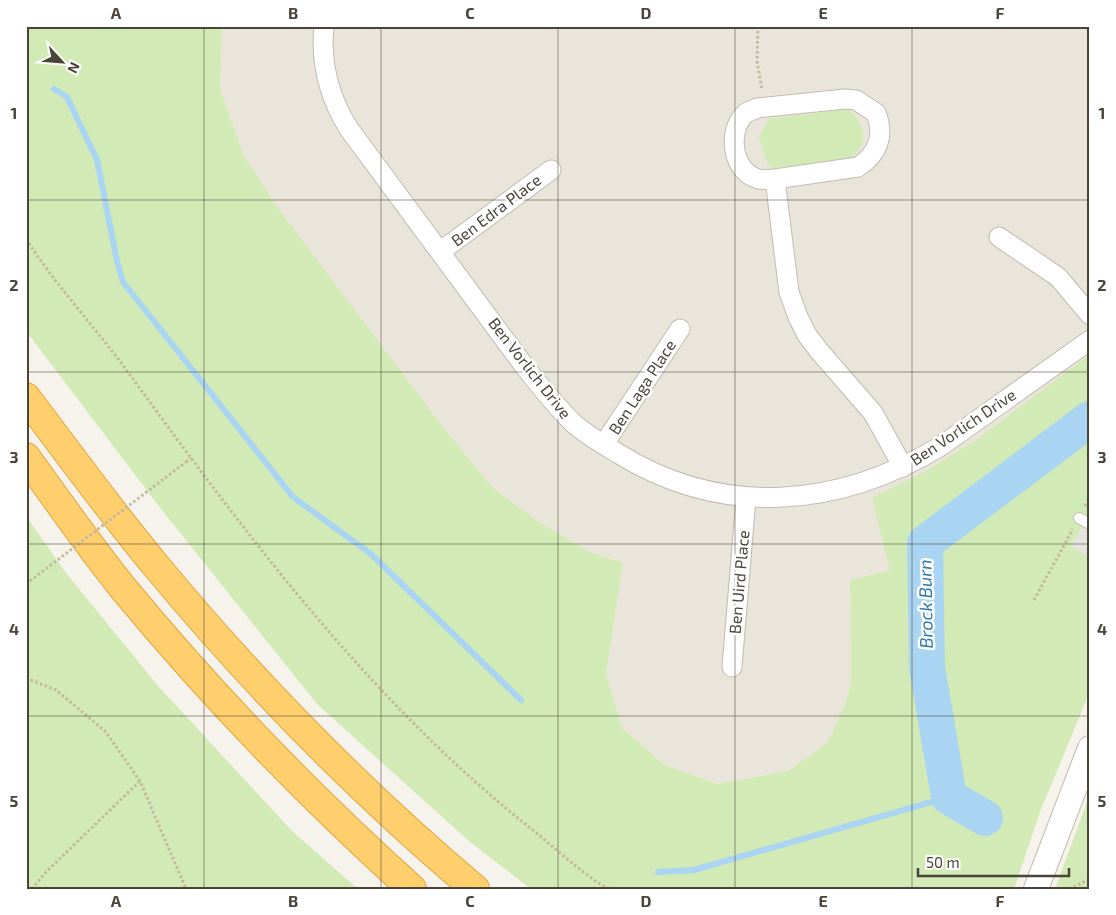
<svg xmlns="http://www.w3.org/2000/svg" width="1116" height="915" font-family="'Exo 2',sans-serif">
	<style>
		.residential { fill: #eae5da }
		.green { fill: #d2eab5 }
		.parking { fill: #e5e3e0 }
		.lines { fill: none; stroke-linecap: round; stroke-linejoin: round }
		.stream { stroke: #a9d4f2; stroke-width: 6 }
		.river { stroke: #a9d4f2; stroke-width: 36 }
		.service-casing { stroke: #c2bbae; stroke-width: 12 }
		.minor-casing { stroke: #c2bbae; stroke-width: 21 }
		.tertiary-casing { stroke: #c2bbae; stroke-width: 26 }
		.motorway-casing { stroke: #e0a43c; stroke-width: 30 }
		.path { stroke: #c4b79f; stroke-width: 3; stroke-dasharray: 2.5 2.5; stroke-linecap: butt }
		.service { stroke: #fff; stroke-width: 10 }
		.minor { stroke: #fff; stroke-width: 19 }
		.tertiary { stroke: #fff; stroke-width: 24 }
		.motorway { stroke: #ffcf6e; stroke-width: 28 }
		.path-bridge { stroke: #c4b79f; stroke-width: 3; stroke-dasharray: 2.5 2.5; stroke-linecap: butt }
		.grid { fill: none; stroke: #4b4439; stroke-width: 1; stroke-opacity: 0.55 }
		.labels { text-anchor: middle; stroke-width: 5; stroke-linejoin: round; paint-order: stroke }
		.street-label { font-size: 16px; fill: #4b4439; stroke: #fff }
		.water-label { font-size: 18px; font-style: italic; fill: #2e7ab2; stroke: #fff }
		.neatline { fill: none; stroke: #4b4439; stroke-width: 2 }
		.grid-label { font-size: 16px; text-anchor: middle; font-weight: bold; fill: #4b4439 }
	</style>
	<rect width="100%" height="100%" fill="#f6f3ec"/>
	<!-- residential -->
	<path class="residential" d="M222,26H1090V354L976,440L926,471L890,570L850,580L851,681L846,702L827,743L788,771L717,784L665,765L622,728L606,674L623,563L588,551L539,522L493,488L447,432L278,208L244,156L220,89Z"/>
	<!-- green -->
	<path class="green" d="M26,26H222L220,89L244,156L278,208L447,432L493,488L539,522L588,551L623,563L606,674L622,728L665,765L717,784L788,771L827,743L846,702L851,681L850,580L890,570L872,498L926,471L976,440L1090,354V691L1040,812L1014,889H531L470,842L317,704L161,509L26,331Z
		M847,109C866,121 870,146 849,159L773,168L767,163L759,137L769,119Z
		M26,516L66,573L159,687L292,831L358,889H26Z
		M1090,794V889H1055Z"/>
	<!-- parking -->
	<path class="parking" d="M1087,517L1090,519V557L1071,547Z"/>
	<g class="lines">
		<!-- stream -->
		<path class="stream" d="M54,89L67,97L97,160L117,261L123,282L293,497L371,554L521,700
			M658,872L694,870L949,797"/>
		<!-- river -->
		<path class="river" d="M985,818L949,797L927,667L925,543L1090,419"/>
		<!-- service casing -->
		<g class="service-casing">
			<path id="service" d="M1079,518L1090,524"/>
		</g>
		<!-- minor casing -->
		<g class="minor-casing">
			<path id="minor" d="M324,26C320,64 329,97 349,129L525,367C540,386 555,405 572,422C586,435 603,444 619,454C723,518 838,508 941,446L1090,340
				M775,179L858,167C878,154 885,136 876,113L856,100L845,99L757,108C754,110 749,111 746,113C726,130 732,173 759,179C764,180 770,179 775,179L789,292L798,317L807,335L820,352L873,413L903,467
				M999,237L1058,277L1090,315
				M441,251L551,170
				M604,444L680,329
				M732,667L746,498"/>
		</g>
		<!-- tertiary casing -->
		<g class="tertiary-casing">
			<path id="tertiary" d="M1036,889L1090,748"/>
		</g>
		<!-- motorway casing -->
		<g class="motorway-casing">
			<path id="motorway" d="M26,397C69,454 111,512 157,567C254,684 359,791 475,889
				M26,457C58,501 89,546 123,588C212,696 309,796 412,889"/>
		</g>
		<!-- path -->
		<path class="path" d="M758,26L757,61L762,90
			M26,239C55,284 93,325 125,368C245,533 368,699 529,827C551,844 585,877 609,889
			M186,462L191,458
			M1085,506L1090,498
			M1034,600L1073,529
			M26,678L56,690L105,731L140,781L186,889
			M1089,849H1090
			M32,889L45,873L140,781
			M1069,889L1090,879"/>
		<!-- service -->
		<use href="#service" class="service"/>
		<!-- minor -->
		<use href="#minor" class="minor"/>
		<!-- tertiary -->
		<use href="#tertiary" class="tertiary"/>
		<!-- motorway -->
		<use href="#motorway" class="motorway"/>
		<!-- path-bridge -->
		<path class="path-bridge" d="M26,584L186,462"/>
	</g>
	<!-- grid -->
	<path class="grid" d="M204,26V889M381,26V889M558,26V889M735,26V889M912,26V889M26,200H1090M26,372H1090M26,544H1090M26,716H1090"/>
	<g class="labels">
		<!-- street labels -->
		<g class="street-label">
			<text transform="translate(496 210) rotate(-37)" y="6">Ben Edra Place</text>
			<text transform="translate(530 368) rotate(52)" y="6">Ben Vorlich Drive</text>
			<text transform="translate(642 387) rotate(-57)" y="6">Ben Laga Place</text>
			<text transform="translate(963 427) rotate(-34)" y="6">Ben Vorlich Drive</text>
			<text transform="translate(739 582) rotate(-85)" y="6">Ben Uird Place</text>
		</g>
		<!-- water labels -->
		<g class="water-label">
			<text transform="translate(926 604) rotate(-91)" y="6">Brock Burn</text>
		</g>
	</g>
	<!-- border -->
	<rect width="1116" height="915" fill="none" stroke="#ffffff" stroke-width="55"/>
	<!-- north arrow -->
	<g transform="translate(62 62) rotate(116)" stroke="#ffffff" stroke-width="4" paint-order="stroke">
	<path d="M0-4L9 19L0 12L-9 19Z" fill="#4b4439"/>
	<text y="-8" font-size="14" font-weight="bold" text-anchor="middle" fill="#4b4439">N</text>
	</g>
	<!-- scale -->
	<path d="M918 868v8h151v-8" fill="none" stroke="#4b4439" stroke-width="2.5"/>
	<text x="926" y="868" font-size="15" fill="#4b4439" stroke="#ffffff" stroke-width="4" paint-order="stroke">50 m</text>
	<rect x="28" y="28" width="1060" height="860" class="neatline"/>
	<g class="grid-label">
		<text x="116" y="19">A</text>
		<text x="293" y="19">B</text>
		<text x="470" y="19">C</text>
		<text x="646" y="19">D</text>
		<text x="823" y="19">E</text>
		<text x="1000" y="19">F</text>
		<text x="14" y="119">1</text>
		<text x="1102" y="119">1</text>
		<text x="14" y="291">2</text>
		<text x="1102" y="291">2</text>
		<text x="14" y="463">3</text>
		<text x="1102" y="463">3</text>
		<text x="14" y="635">4</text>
		<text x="1102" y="635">4</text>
		<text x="14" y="807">5</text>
		<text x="1102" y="807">5</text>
		<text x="116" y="907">A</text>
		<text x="293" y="907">B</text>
		<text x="470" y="907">C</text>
		<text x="646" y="907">D</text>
		<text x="823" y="907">E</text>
		<text x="1000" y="907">F</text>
	</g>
</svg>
